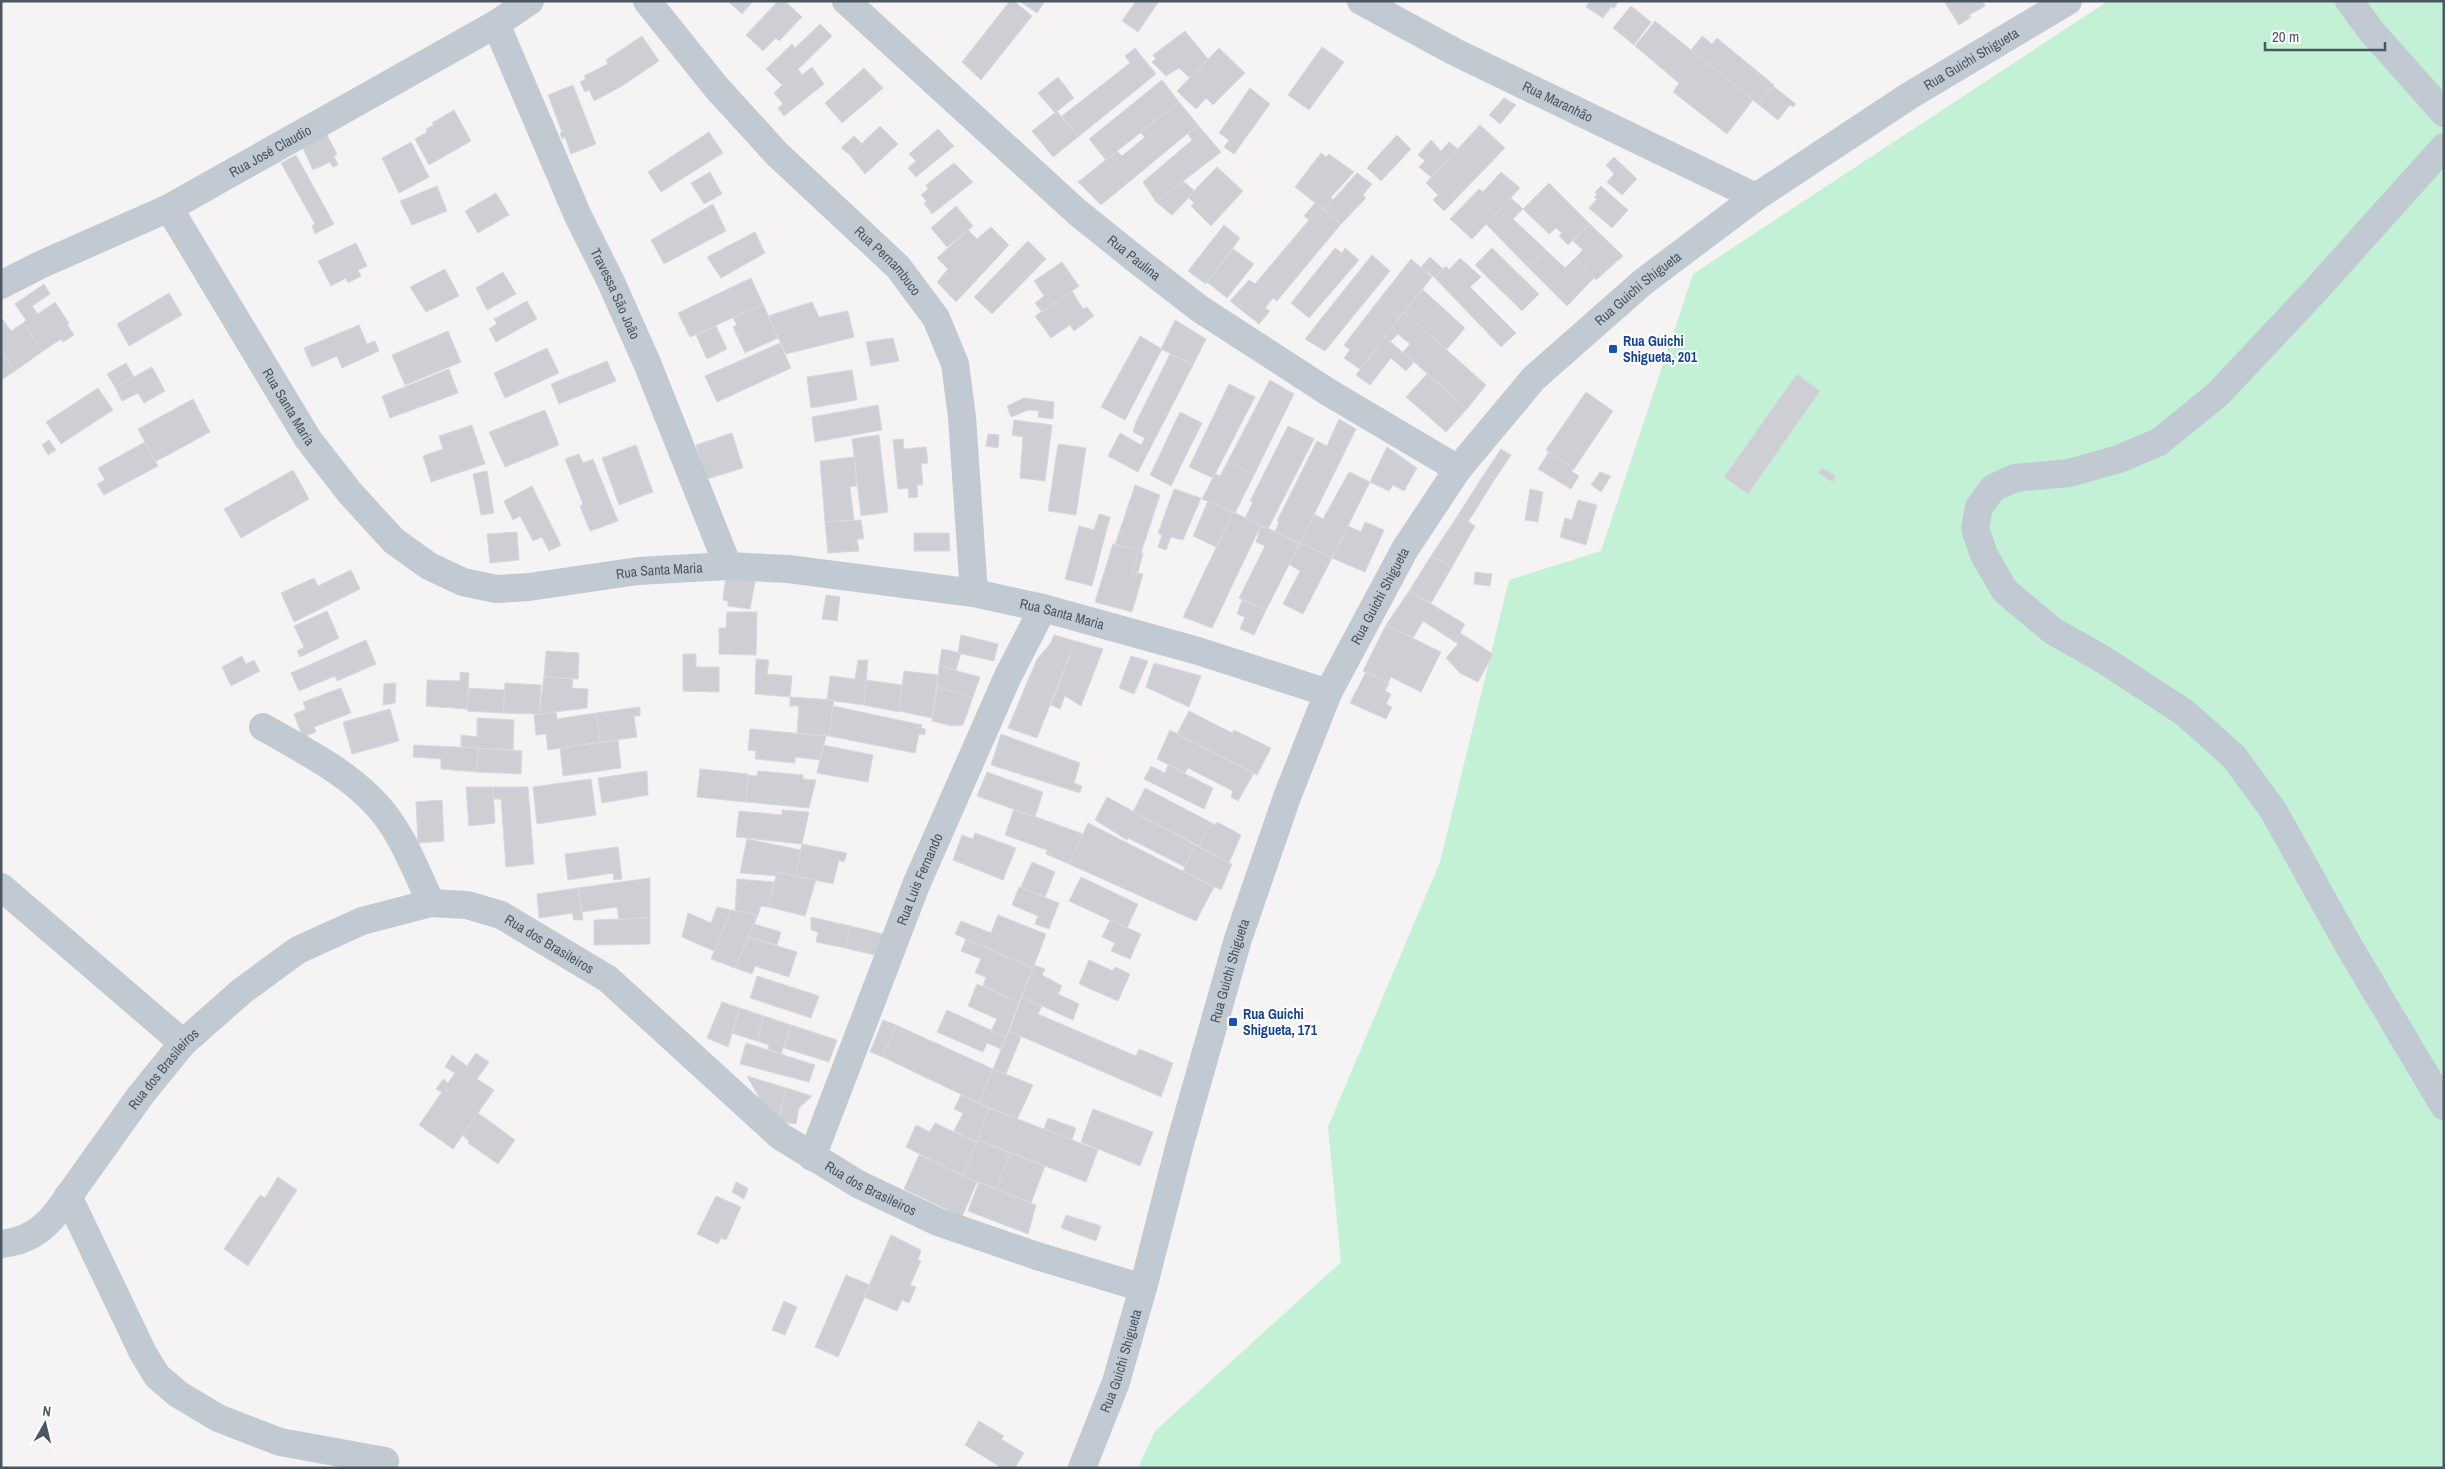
<svg xmlns="http://www.w3.org/2000/svg" width="2445" height="1469" font-family="'Archivo Narrow',sans-serif">
	<style>
		.green { fill: #c3f1d5 }
		.building { fill: #cdcfd5; stroke: #d7d9de }
		.lines { fill: none; stroke-linecap: round; stroke-linejoin: round }
		.minor { stroke: #c1cad2; stroke-width: 28 }
		.transit-dot { fill: #1a4fb4; stroke: #fff; stroke-width: 2 }
		.labels { text-anchor: middle; stroke-width: 4; stroke-linejoin: round; paint-order: stroke }
		.street-label { font-size: 14px; fill: #4a5661; stroke: #fff }
		.transit-label { font-size: 14px; font-weight: bold; fill: #164399; stroke: #fff; text-anchor: start }
	</style>
	<rect width="100%" height="100%" fill="#f5f3f3"/>
	<!-- green -->
	<path class="green" d="M2108,1H2444V1468H1138L1155,1431L1341,1262L1328,1127L1440,862L1509,580L1601,551L1693,274Z"/>
	<!-- building -->
	<path class="building" d="M728,1H753L742,14Z
		M778,1H785L802,17L779,41L776,38L763,51L746,35Z
		M1010,1H1014L1032,16L981,80L962,62Z
		M1019,1H1045L1037,13Z
		M1136,1H1159L1138,32L1122,21Z
		M1590,1H1619L1614,8L1611,7L1603,18L1586,7Z
		M1944,1H1983L1985,6L1969,15L1971,17L1959,25Z
		M1631,6L1651,22L1634,45L1613,28Z
		M1655,21L1753,100L1727,134L1673,92L1679,83L1635,46Z
		M820,24L832,36L782,85L766,69L792,44L795,48Z
		M1185,31L1208,59L1190,78L1179,68L1166,76L1152,62L1156,59L1153,55Z
		M642,36L659,61L622,86L594,101L589,90L585,92L580,82L586,79L584,76L608,64L606,60Z
		M1702,36L1712,44L1717,38L1774,85L1758,104L1691,50Z
		M1322,47L1344,62L1309,110L1288,95Z
		M1135,48L1156,74L1078,137L1062,116L1130,63L1125,56Z
		M1219,48L1245,73L1213,105L1206,98L1196,109L1177,91Z
		M812,67L824,84L784,116L778,108L783,104L774,93L798,69L802,75Z
		M864,68L883,88L842,123L825,103Z
		M1058,77L1074,98L1055,113L1038,93Z
		M1162,80L1179,102L1106,160L1089,139Z
		M573,85L596,144L571,154L565,137L562,139L560,133L562,132L548,95Z
		M1773,86L1796,104L1793,107L1790,105L1778,120L1758,104Z
		M1250,88L1270,104L1234,154L1224,147L1229,140L1219,133Z
		M1504,98L1516,105L1500,124L1489,115Z
		M1179,102L1198,125L1101,205L1078,182L1117,151L1122,156L1145,137L1140,132Z
		M454,110L471,141L429,165L415,139L427,132L426,129L434,125L432,123Z
		M1057,111L1078,137L1053,157L1032,131Z
		M1198,125L1221,152L1156,202L1143,182L1192,140L1188,134Z
		M1480,125L1505,148L1444,211L1433,200L1438,195L1426,183Z
		M880,126L898,144L865,174L850,155Z
		M938,129L954,146L916,177L908,168L916,161L909,154Z
		M709,132L723,153L661,192L648,172Z
		M326,133L337,154L334,156L338,165L333,167L330,162L313,170L302,146Z
		M1397,135L1411,149L1381,181L1367,168Z
		M854,136L862,144L850,155L841,148Z
		M1431,140L1441,151L1449,142L1458,149L1431,177L1419,167L1425,161L1418,155Z
		M411,142L429,177L399,193L382,158Z
		M1321,153L1326,157L1329,154L1354,172L1331,197L1333,200L1324,210L1295,187Z
		M296,155L334,224L315,234L312,226L315,224L281,163Z
		M1614,157L1637,179L1622,195L1607,182L1614,174L1606,165Z
		M954,163L973,182L932,214L924,203L927,202L921,195L928,189L926,185Z
		M1217,167L1243,191L1211,226L1191,206L1194,203L1188,197Z
		M710,172L722,194L704,204L691,183Z
		M1501,172L1520,188L1472,239L1450,219L1479,189L1483,192Z
		M1357,173L1372,184L1363,195L1366,198L1341,224L1324,210Z
		M1183,181L1195,191L1172,215L1156,202Z
		M1549,183L1590,224L1568,245L1559,236L1562,233L1556,228L1549,234L1523,209Z
		M437,186L447,211L412,225L400,201Z
		M1601,186L1628,210L1612,228L1589,208L1597,199L1594,197L1597,195L1595,192Z
		M496,193L509,215L478,233L465,211Z
		M1511,198L1523,209L1513,219L1546,250L1528,267L1486,224Z
		M1315,203L1341,224L1277,301L1273,298L1265,308L1270,311L1259,324L1230,301L1249,280L1255,284L1309,220L1304,216Z
		M713,204L726,231L664,264L651,240Z
		M956,206L973,226L947,247L931,228Z
		M1590,224L1623,256L1596,280L1575,258L1583,250L1573,241Z
		M1224,225L1240,238L1206,284L1188,271Z
		M991,227L1009,245L956,302L937,282L948,269L937,258L968,230L977,239Z
		M755,232L765,253L721,278L707,257Z
		M1028,241L1046,259L992,314L974,297Z
		M356,243L367,266L358,270L361,276L348,283L346,278L331,286L318,261Z
		M1335,248L1342,253L1345,248L1359,260L1309,318L1291,303Z
		M1492,248L1539,294L1522,311L1475,265Z
		M1233,249L1254,264L1227,298L1207,282Z
		M1546,250L1565,268L1575,258L1594,278L1567,306L1528,267Z
		M1372,255L1390,271L1325,351L1305,339Z
		M1430,257L1443,269L1435,278L1421,267Z
		M1460,258L1481,277L1470,287L1516,333L1501,347L1435,278L1446,266L1449,270Z
		M1411,259L1432,277L1399,319L1378,301Z
		M1062,262L1079,286L1042,312L1035,303L1044,296L1034,281Z
		M445,269L459,296L426,312L410,287Z
		M503,272L516,294L487,310L476,288Z
		M751,278L763,304L690,337L678,313Z
		M44,284L50,294L32,306L38,314L55,302L69,323L67,324L74,335L63,342L61,339L43,351L23,323L26,320L15,304Z
		M1422,289L1465,328L1446,350L1404,312Z
		M1072,291L1083,309L1087,307L1094,316L1074,331L1070,325L1051,338L1035,316Z
		M169,293L182,315L129,346L117,324Z
		M527,301L537,319L496,342L489,329L497,324L494,319Z
		M1378,301L1399,319L1360,369L1344,358L1350,350L1344,345Z
		M812,302L819,317L848,311L854,337L786,354L768,316Z
		M763,304L778,338L745,353L733,327L737,325L733,318Z
		M1404,312L1486,385L1467,409L1403,352L1410,344L1398,334L1390,342L1385,337Z
		M1,317L11,331L23,323L43,351L15,371L1,351Z
		M1175,320L1206,339L1193,365L1161,349Z
		M359,325L367,344L375,341L379,351L342,368L337,356L312,367L304,348Z
		M716,326L727,349L707,359L696,335Z
		M448,331L461,362L405,385L392,355Z
		M1140,336L1162,349L1125,420L1101,407Z
		M1385,337L1414,362L1406,371L1391,358L1370,385L1356,375Z
		M893,338L899,361L871,366L866,342Z
		M780,343L791,368L717,402L705,376Z
		M547,348L559,373L505,398L494,373Z
		M1,351L15,371L1,380Z
		M1170,354L1193,365L1138,472L1108,456L1120,433L1141,445L1145,438L1133,432L1136,422Z
		M607,361L616,381L559,404L551,384Z
		M126,363L134,377L115,387L107,374Z
		M152,367L165,391L144,403L138,393L122,401L115,387Z
		M449,369L458,393L390,418L382,396Z
		M852,370L857,400L811,408L807,377Z
		M1427,374L1467,409L1446,432L1406,397Z
		M1797,374L1820,391L1748,494L1724,477Z
		M1270,380L1294,394L1254,475L1228,461Z
		M1229,384L1255,397L1213,478L1189,467Z
		M98,388L113,410L61,444L46,422Z
		M1586,392L1613,411L1574,469L1546,450Z
		M1024,398L1054,402L1053,419L1038,417L1039,411L1028,410L1011,417L1007,406Z
		M193,399L210,432L155,462L138,429Z
		M878,405L882,430L815,442L812,417Z
		M545,410L559,445L505,467L489,432Z
		M1180,412L1202,423L1171,486L1150,475Z
		M1339,419L1356,429L1300,543L1275,532L1279,522L1277,521L1317,441L1327,446Z
		M1014,420L1052,425L1045,481L1020,478L1023,437L1012,435Z
		M472,425L485,464L431,482L423,456L443,449L439,436Z
		M1288,426L1314,439L1268,529L1245,518L1253,502L1250,501Z
		M732,433L743,468L707,479L696,445Z
		M988,434L999,435L998,448L986,446Z
		M879,435L888,512L861,516L852,439Z
		M903,439L904,449L926,447L928,463L921,464L923,485H917L918,497L909,498L908,488L898,489L893,440Z
		M49,440L56,450L48,455L42,445Z
		M145,442L158,466L104,495L97,484L105,480L98,468Z
		M1058,444L1086,448L1076,515L1048,511Z
		M636,445L653,492L619,505L602,458Z
		M1387,447L1417,468L1404,491L1393,485L1389,491L1370,482Z
		M1501,449L1511,455L1495,479L1485,473Z
		M1549,452L1574,469L1571,471L1579,476L1571,489L1538,469Z
		M579,454L583,463L593,459L618,521L590,531L580,506L583,504L565,459Z
		M854,457L857,486L850,487L854,520L825,522L820,461Z
		M1228,461L1254,475L1235,513L1202,499L1215,474L1220,476Z
		M1822,468L1836,476L1833,482L1818,473Z
		M293,470L309,499L241,538L224,509Z
		M487,471L494,513L481,515L473,474Z
		M1349,472L1370,482L1332,558L1300,543L1314,514L1323,519Z
		M1600,472L1611,476L1601,492L1591,485Z
		M1485,473L1495,479L1468,522L1458,515Z
		M1135,485L1160,495L1141,553H1143L1138,573L1132,572L1139,550L1115,545Z
		M532,486L561,545L549,551L542,537L533,541L520,516L513,520L504,501Z
		M1174,489L1201,498L1183,540L1171,537L1166,550L1158,547L1162,535L1158,533Z
		M1530,489L1543,492L1538,522L1525,520Z
		M1578,500L1597,505L1586,545L1560,537L1565,518L1572,520Z
		M1208,501L1233,512L1216,547L1193,536Z
		M1233,512L1261,525L1212,628L1183,617Z
		M1099,514L1110,517L1092,586L1065,579L1079,526L1094,530Z
		M1458,515L1475,526L1452,567L1431,556Z
		M861,520L864,539H857L859,551L828,553L825,522Z
		M1365,522L1384,530L1365,572L1332,558L1348,526L1361,532Z
		M1261,525L1300,543L1266,610L1239,598L1265,546L1256,542Z
		M517,532L519,560L490,563L487,534Z
		M914,533H949L950,551H914Z
		M1300,543L1332,558L1303,614L1283,604L1300,571L1289,564Z
		M1113,544L1139,550L1132,572L1143,574L1132,612L1095,602Z
		M1431,556L1452,567L1431,603L1409,591Z
		M351,570L360,589L294,622L281,593L314,578L318,586Z
		M1475,572L1492,574L1490,586L1474,584Z
		M726,574L756,577L750,609L728,606V601L723,600Z
		M1409,591L1465,624L1455,642L1423,621L1413,638L1386,625Z
		M826,595L840,597L837,621L822,619Z
		M1242,600L1266,610L1254,635L1240,629L1245,617L1237,614Z
		M327,611L339,638L300,657L297,651L304,647L294,626Z
		M727,612H757L756,655L719,654V628H726Z
		M1386,625L1441,652L1421,692L1391,677L1388,683L1363,671Z
		M1460,633L1493,654L1478,682L1460,673L1446,658L1458,644L1455,642Z
		M961,635L998,644L994,661L958,653Z
		M1054,635L1075,641L1037,738L1008,728L1037,659L1051,643Z
		M366,640L376,664L337,681L335,676L299,691L291,673Z
		M1075,641L1103,649L1081,706L1065,696L1060,709L1051,705Z
		M942,649L961,653L956,670L939,666Z
		M546,651L579,653L578,679L544,677Z
		M683,654H696V667H719V692L683,691Z
		M242,656L246,664L254,660L260,671L231,686L222,667Z
		M1131,656L1148,661L1134,694L1119,688Z
		M756,659L769,660L767,674L792,676L790,697L755,694Z
		M858,660H868L864,705L827,700L830,676L855,679Z
		M1154,663L1201,676L1189,707L1146,687Z
		M939,666L980,677L973,697L937,687Z
		M904,671L938,675L932,718L899,711Z
		M460,672L469,673L467,709L426,706L427,680L460,681Z
		M1366,672L1389,683L1385,691L1391,694L1386,704L1392,707L1386,719L1350,703Z
		M544,677L573,679L572,688L588,689L587,708L539,714Z
		M866,680L902,685L899,712L864,705Z
		M396,683L395,703L383,705L384,684Z
		M505,683L541,685L539,714L503,713Z
		M937,687L973,697L963,725L951,726L932,721Z
		M341,688L351,713L314,727L316,732L303,737L294,714L306,709L303,702Z
		M468,688L505,690L503,713L467,711Z
		M790,697L834,700L829,736L797,733L799,706H790Z
		M833,706L922,725L921,728L925,729V735L919,734L915,753L829,736Z
		M640,707V716H634L637,737L600,742L596,713Z
		M390,709L399,741L352,754L343,722Z
		M1189,711L1232,733L1234,730L1271,748L1257,775L1177,734Z
		M556,712L557,719L596,713L600,742L548,750L546,734L536,735L534,715Z
		M477,718L514,720L513,750L461,747V735L477,737Z
		M750,729L826,736L820,760L795,757V763L755,759L756,751L748,750Z
		M1170,730L1254,773L1238,801L1231,797L1233,791L1188,768L1185,773L1157,759Z
		M1001,734L1080,763L1074,783L1082,786L1080,793L991,765Z
		M618,740L621,768L563,776L560,748Z
		M414,745L478,748L477,772L441,769V759L413,757Z
		M823,745L873,755L868,782L817,773Z
		M478,748L522,751L521,774L477,772Z
		M1168,765L1213,788L1204,809L1144,779L1151,766L1165,773Z
		M700,769L748,774L746,802L697,797Z
		M647,771L648,795L602,803L598,778Z
		M758,771L803,775V779L816,780L809,808L746,802L748,775L757,776Z
		M987,772L1043,792L1035,817L977,796Z
		M591,779L596,815L537,824L533,787Z
		M466,787H493L495,823L469,826Z
		M493,787H528L534,864L506,867L501,799H493Z
		M1145,788L1212,823L1199,846L1133,812Z
		M1107,797L1195,845L1185,867L1128,838L1127,840L1095,820Z
		M442,800L444,841L418,843L416,802Z
		M1014,809L1083,834L1069,864L1046,854L1047,850L1005,835Z
		M782,810L809,812L802,844L736,837L739,811L782,815Z
		M1217,822L1241,835L1229,863L1199,846L1212,823L1215,825Z
		M1088,823L1214,887L1196,921L1069,864Z
		M975,833L1016,848L1003,880L953,860L962,835L973,839Z
		M747,839L801,850L795,876L777,872L776,876L740,873Z
		M802,844L847,853L844,862L839,860L833,884L795,876Z
		M1195,845L1232,864L1221,890L1183,871Z
		M618,847L622,879L614,880L613,873L568,880L565,854Z
		M1032,862L1055,872L1045,897L1021,887Z
		M777,872L816,880L805,916L768,907Z
		M1081,877L1138,904L1127,928L1069,901Z
		M650,878V918L619,919L617,907L582,912L578,888Z
		M737,879L774,882L768,907L761,906L758,915L735,911Z
		M1019,887L1059,903L1049,929L1035,924L1038,916L1012,905Z
		M578,888L583,920H574L572,913L539,918L537,894Z
		M717,907L731,910L714,951L682,937L688,913L711,923Z
		M731,910L758,915L735,968L711,959Z
		M998,915L1046,934L1033,968L955,934L961,921L991,933Z
		M811,917L850,926L845,948L816,942L818,932L811,930Z
		M650,918V944L594,945V920Z
		M1110,920L1141,934L1130,959L1111,951L1115,943L1102,937Z
		M754,924L781,932L777,945L748,937Z
		M850,926L884,934L875,955L845,948Z
		M748,937L797,952L789,977L755,966L752,974L735,968Z
		M966,939L1033,968L1019,1002L983,986L986,977L975,973L981,959L961,951Z
		M1089,960L1113,971L1115,967L1130,974L1118,1001L1079,984Z
		M1034,965L1045,969L1042,975L1062,986L1058,994L1079,1004L1073,1020L1022,997Z
		M757,976L819,996L811,1018L750,998Z
		M977,984L1019,1002L1006,1037L991,1031L997,1019L968,1006Z
		M1022,997L1042,1006L1038,1014L1136,1056L1139,1049L1173,1063L1161,1097L1009,1031Z
		M722,1002L740,1008L728,1047L707,1038Z
		M740,1008L764,1016L757,1041L732,1033Z
		M947,1010L1006,1037L1001,1049L987,1043L983,1052L937,1032Z
		M764,1016L791,1025L781,1054L768,1049L769,1045L757,1041Z
		M883,1020L896,1025L883,1057L870,1052Z
		M791,1025L837,1040L829,1062L784,1048Z
		M896,1025L993,1069L979,1103L883,1057Z
		M1009,1031L1021,1037L1006,1074L993,1069Z
		M746,1043L815,1065L809,1082L740,1064Z
		M476,1053L489,1062L477,1079L494,1090L453,1149L419,1125L442,1092L436,1089L443,1079L448,1083L455,1073L445,1067L452,1055L467,1066Z
		M993,1069L1033,1085L1017,1119L979,1103Z
		M747,1076L786,1088L778,1125L774,1124Z
		M786,1088L812,1096L799,1108L796,1124L778,1122Z
		M961,1095L989,1108L977,1143L954,1131L963,1113L954,1109Z
		M989,1108L1098,1150L1086,1182L978,1140Z
		M1093,1109L1153,1132L1140,1166L1081,1142Z
		M478,1113L515,1140L498,1164L468,1143L469,1141L462,1135Z
		M1048,1118L1076,1128L1072,1140L1044,1129Z
		M935,1123L977,1143L962,1176L906,1147L916,1125L930,1132Z
		M978,1140L1010,1153L996,1189L962,1176Z
		M1010,1153L1045,1166L1031,1203L996,1189Z
		M919,1155L977,1182L962,1217L904,1189Z
		M278,1177L297,1190L248,1266L224,1249L260,1195L265,1198Z
		M736,1182L748,1188L744,1199L732,1192Z
		M979,1182L1036,1205L1028,1234L968,1211Z
		M716,1196L741,1207L726,1240L721,1238L718,1244L697,1234Z
		M1066,1215L1101,1226L1096,1241L1061,1228Z
		M891,1235L921,1250L918,1260L921,1261L910,1285L916,1287L909,1303L902,1300L897,1311L864,1297Z
		M846,1275L870,1285L838,1357L815,1347Z
		M784,1301L797,1307L785,1335L772,1330Z
		M979,1421L1004,1436L1001,1439L1024,1453L1015,1468H1002L965,1445Z"/>
	<g class="lines">
		<!-- minor -->
		<g class="minor">
			<path id="s1" d="M647,1L716,87L777,154L898,267L936,318L955,364L962,417L974,593"/>
			<path id="s2" d="M846,1L1077,212L1138,261L1200,309L1328,392L1458,469"/>
			<path id="s3" d="M1361,1L1455,52L1756,197"/>
			<path d="M2349,1L2372,32L2444,113"/>
			<path id="s4" d="M496,24L578,216L611,282L647,363L728,566"/>
			<path d="M2444,147L2312,294L2218,394L2159,442L2119,459L2069,473L2015,478L1993,488L1979,507L1975,528L1984,555L2005,591L2053,631L2104,660L2185,713L2234,757L2273,810L2347,943L2444,1106"/>
			<path id="s5" d="M169,208L308,439L350,493L394,541L429,566L463,582L496,589L529,587L638,571L728,566L788,569L974,593L1043,608L1198,651L1328,693"/>
			<path id="s6" d="M1,285L40,265L169,208L496,24L530,1"/>
			<path d="M263,727C301,749 344,770 375,803C401,830 415,869 431,903"/>
			<path d="M1,887L183,1043"/>
			<path id="s7" d="M812,1157L916,885L1008,676L1043,608"/>
			<path d="M68,1196L143,1353L157,1376L178,1394L218,1418L280,1442L385,1461"/>
			<path id="s8" d="M1,1244C27,1241 42,1231 58,1211L140,1096L183,1043L242,991L298,950L362,921L431,903L467,905L501,915L608,979L780,1136L858,1184L938,1222L1037,1256L1143,1288"/>
			<path id="s9" d="M1082,1468L1116,1382L1143,1288L1181,1140L1238,939L1287,797L1328,693L1405,549L1458,469L1534,378L1643,282L1756,197L1909,96L2068,1"/>
		</g>
	</g>
	<!-- markers -->
	<g class="transit-dot">
		<rect x="1608" y="344" width="10" height="10" rx="2.5"/>
		<rect x="1228" y="1017" width="10" height="10" rx="2.5"/>
	</g>
	<g class="labels">
		<!-- street labels -->
		<g class="street-label">
			<text dy="5" stroke="none"><textPath href="#s9" startOffset="1734">Rua Guichi Shigueta</textPath></text>
			<text dy="5" stroke="none"><textPath href="#s3" startOffset="221">Rua Maranhão</textPath></text>
			<text dy="5" stroke="none"><textPath href="#s6" startOffset="301">Rua José Claudio</textPath></text>
			<text dy="5" stroke="none"><textPath href="#s2" startOffset="386">Rua Paulina</textPath></text>
			<text dy="5" stroke="none"><textPath href="#s1" startOffset="355">Rua Pernambuco</textPath></text>
			<text dy="5" stroke="none"><textPath href="#s9" startOffset="1329">Rua Guichi Shigueta</textPath></text>
			<text dy="5" stroke="none"><textPath href="#s4" startOffset="295">Travessa São João</textPath></text>
			<text dy="5" stroke="none"><textPath href="#s5" startOffset="232">Rua Santa Maria</textPath></text>
			<text dy="5" stroke="none"><textPath href="#s5" startOffset="682">Rua Santa Maria</textPath></text>
			<text dy="5" stroke="none"><textPath href="#s9" startOffset="924">Rua Guichi Shigueta</textPath></text>
			<text dy="5" stroke="none"><textPath href="#s5" startOffset="1089">Rua Santa Maria</textPath></text>
			<text dy="5" stroke="none"><textPath href="#s7" startOffset="298">Rua Luis Fernando</textPath></text>
			<text dy="5" stroke="none"><textPath href="#s8" startOffset="695">Rua dos Brasileiros</textPath></text>
			<text dy="5" stroke="none"><textPath href="#s9" startOffset="519">Rua Guichi Shigueta</textPath></text>
			<text dy="5" stroke="none"><textPath href="#s8" startOffset="245">Rua dos Brasileiros</textPath></text>
			<text dy="5" stroke="none"><textPath href="#s8" startOffset="1101">Rua dos Brasileiros</textPath></text>
			<text dy="5" stroke="none"><textPath href="#s9" startOffset="114">Rua Guichi Shigueta</textPath></text>
		</g>
		<!-- transit labels -->
		<g class="transit-label">
			<text x="1623" y="346">Rua Guichi<tspan x="1623" dy="16">Shigueta, 201</tspan></text>
			<text x="1243" y="1019">Rua Guichi<tspan x="1243" dy="16">Shigueta, 171</tspan></text>
		</g>
	</g>
	<!-- border -->
	<rect width="2445" height="1469" fill="none" stroke="#4a5661" stroke-width="5"/>
	<!-- north arrow -->
	<g transform="translate(45 1424) rotate(8)" stroke="#ffffff" stroke-width="4" paint-order="stroke">
	<path d="M0-4L9 19L0 12L-9 19Z" fill="#4a5661"/>
	<text y="-8" font-size="14" font-weight="bold" text-anchor="middle" fill="#4a5661">N</text>
	</g>
	<!-- scale -->
	<path d="M2265 42v8h120v-8" fill="none" stroke="#4a5661" stroke-width="2.5"/>
	<text x="2272" y="42" font-size="15" fill="#4a5661" stroke="#ffffff" stroke-width="4" paint-order="stroke">20 m</text>
</svg>
